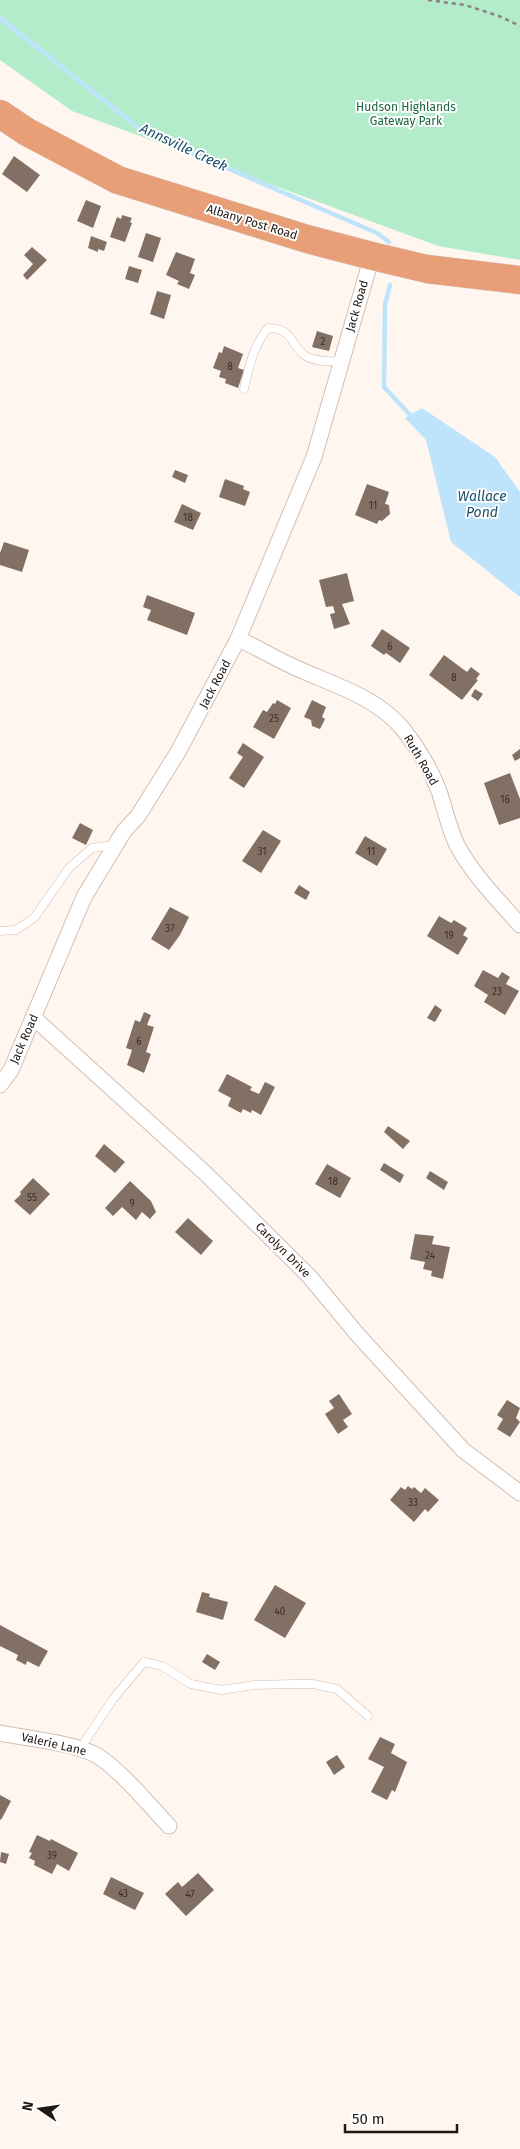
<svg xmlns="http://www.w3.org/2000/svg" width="520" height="2149" font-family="'Fira Sans',sans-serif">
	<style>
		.green { fill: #b3eccb }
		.water { fill: #bee4fb }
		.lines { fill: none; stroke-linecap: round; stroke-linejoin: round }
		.stream { stroke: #bee4fb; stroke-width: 4.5 }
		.building { fill: #837064 }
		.lane-casing { stroke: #d3beb1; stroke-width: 9 }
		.street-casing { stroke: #d3beb1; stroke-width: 17 }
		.highway-casing { stroke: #d7d6d5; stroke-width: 29 }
		.path { stroke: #8b827d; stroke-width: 2.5; stroke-dasharray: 4 4; stroke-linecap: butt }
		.lane { stroke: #fff; stroke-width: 8 }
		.street { stroke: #fff; stroke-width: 15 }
		.highway { stroke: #e89e76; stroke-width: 28 }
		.labels { text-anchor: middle; stroke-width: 4; stroke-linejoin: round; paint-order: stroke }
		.number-label { font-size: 10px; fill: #3a2f28 }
		.park-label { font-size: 12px; fill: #1b6644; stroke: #fff }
		.street-label { font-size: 12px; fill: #211914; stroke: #fff }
		.water-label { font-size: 14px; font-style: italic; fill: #1d4f69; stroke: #fff }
	</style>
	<rect width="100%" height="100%" fill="#fff6f0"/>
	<!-- green -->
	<path class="green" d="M0,0H520V260L438,246L72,111L0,60Z"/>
	<!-- water -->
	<path class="water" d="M422,408L495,457L520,492V597L451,542L426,440L405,418Z"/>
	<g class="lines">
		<!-- stream -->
		<path class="stream" d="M0,18L144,132L377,233L389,242
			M390,285L385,304L384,387L414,419"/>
	</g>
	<!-- building -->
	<path class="building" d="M14,156L40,175L27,192L2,174Z
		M86,200L101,206L93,228L77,221Z
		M122,215L132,218L130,222L132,223L125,242L110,237L117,217L121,219Z
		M146,233L161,238L153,262L138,257Z
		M91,236L107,242L104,251L98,249V252L88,248Z
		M32,247L47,260L27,280L23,275L33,264L24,255Z
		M176,252L195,259L190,273L195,275L189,289L177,284L179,281L166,275Z
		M129,266L142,270L138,283L125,279Z
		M157,291L171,295L164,319L150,314Z
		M317,331L333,336L329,351L312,347Z
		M224,346L243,354L238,368L244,370L238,388L225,383L226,379L219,377L221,371L213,368L219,352L222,353Z
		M175,470L188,475L185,483L172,477Z
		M225,479L244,486L243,489L250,492L245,506L219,497Z
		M367,484L389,492L385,504L389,505L390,514L382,521L379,520L377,524L355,515Z
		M182,504L201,513L193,530L174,522Z
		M4,542L29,550L22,572L0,565V553Z
		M347,573L354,601L342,604L350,624L334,629L330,614L335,613L333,606L326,607L319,580Z
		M147,595L195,613L187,635L147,620L151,610L143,607Z
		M382,629L410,648L400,663L386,653L384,655L371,646Z
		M444,655L467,672L471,667L480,674L476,679L478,680L462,700L429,675Z
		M475,689L483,694L478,701L471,696Z
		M277,700L291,708L274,739L253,727L263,710L267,712L273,703L275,704Z
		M312,700L326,707L322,717L325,719L320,729L312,726L311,720L304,717Z
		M243,743L264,757L244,788L229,778L243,757L237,753Z
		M520,749V758L515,761L512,755Z
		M510,773L520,799V818L499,825L484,783Z
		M80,823L93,830L86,845L72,838Z
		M263,830L281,841L261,873L242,861Z
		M365,836L387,849L377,866L355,853Z
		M299,885L310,892L306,900L294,893Z
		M170,907L189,917L180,935L169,950L151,939Z
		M439,916L451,923L454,920L467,928L463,935L468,938L458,955L427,936Z
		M483,970L498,978L502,972L510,977L506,984L519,991L505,1015L484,1002L488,995L474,986Z
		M435,1005L442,1010L435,1022L427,1018Z
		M144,1012L151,1015L147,1025L154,1027L146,1052L151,1054L144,1073L127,1065L132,1050L126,1048L135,1020L140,1022Z
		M227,1074L252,1087L250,1090L259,1094L265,1082L275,1087L261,1115L252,1110L251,1113L243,1109L241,1113L228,1106L231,1098L218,1091Z
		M388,1126L410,1141L403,1149L384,1132Z
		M104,1144L125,1162L115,1173L95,1156Z
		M384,1163L404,1175L400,1183L380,1170Z
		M327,1164L351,1178L340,1198L315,1184Z
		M430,1171L448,1182L444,1190L426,1178Z
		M33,1178L50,1194L30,1215L14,1201L21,1194L20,1192Z
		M130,1181L151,1201L156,1212L150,1219L142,1212L136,1220L122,1207L113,1216L105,1208Z
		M188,1218L213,1241L201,1255L175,1232Z
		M415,1234L434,1236L432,1244L450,1247L443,1279L431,1276L432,1271L423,1269L425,1262L410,1259Z
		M339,1394L352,1414L343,1420L348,1427L338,1434L325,1414L334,1408L329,1401Z
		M507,1400L520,1408L516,1418L520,1422L510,1437L497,1429L503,1419L497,1415Z
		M408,1486L412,1489L414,1487L421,1493L425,1488L439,1500L428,1512L425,1509L414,1522L390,1500L401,1487L405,1490Z
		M275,1585L306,1603L285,1638L254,1620Z
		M202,1592L210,1594L209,1597L228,1602L223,1620L196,1612Z
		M0,1625L48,1651L39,1667L27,1661L26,1665L16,1660L18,1655L0,1646Z
		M207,1654L220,1662L215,1670L202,1662Z
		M380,1737L395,1744L391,1753L407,1762L395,1792L392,1790L387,1800L371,1792L384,1767L368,1759Z
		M337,1755L345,1767L334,1775L326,1762Z
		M0,1795L11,1801L1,1820L0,1819Z
		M37,1835L50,1841L51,1839L78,1853L69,1871L57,1864L52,1874L34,1865L35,1861L29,1858L32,1853L29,1852Z
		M1,1852L9,1854L6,1864L0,1862Z
		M198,1873L214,1890L186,1916L165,1894L178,1882L182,1887Z
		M111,1877L144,1893L135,1910L103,1894Z"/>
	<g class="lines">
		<!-- lane casing -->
		<g class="lane-casing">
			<path id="lane" d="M244,389C249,367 253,346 268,328C293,329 288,340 303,354C311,362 331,361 341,362
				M0,931L16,930L34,918L69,868L92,848L114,845
				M80,1749L113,1699L144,1662L162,1666L191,1684L221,1690L255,1685L294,1684H313L337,1689L368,1716"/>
		</g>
		<!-- street casing -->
		<g class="street-casing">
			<path id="street" d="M238,639C257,647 274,658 292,666C330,684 376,696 403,729C417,747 431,770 439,791C445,809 449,829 457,845C473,875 498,900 520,925
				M34,1018L205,1173L309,1276L357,1334L463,1450L520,1493
				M0,1085L11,1070L84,897L124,831L138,816L178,752L238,639L314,457L372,256
				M0,1733C26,1738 72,1743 94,1754C116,1765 151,1807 169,1826"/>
		</g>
		<!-- highway casing -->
		<g class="highway-casing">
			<path id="highway" d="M0,114L27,132L118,180L307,239L372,256L427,269L520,280"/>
		</g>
		<!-- path -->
		<path class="path" d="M428,0L465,5L499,16L520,26"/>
		<!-- lane -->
		<use href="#lane" class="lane"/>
		<!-- street -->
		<use href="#street" class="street"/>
		<!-- highway -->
		<use href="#highway" class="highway"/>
	</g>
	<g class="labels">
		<!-- number labels -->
		<g class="number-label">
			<text x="323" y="345">2</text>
			<text x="230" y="370">8</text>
			<text x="373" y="509">11</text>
			<text x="188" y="521">18</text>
			<text x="390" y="650">6</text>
			<text x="454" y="681">8</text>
			<text x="274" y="722">25</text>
			<text x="505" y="803">16</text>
			<text x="262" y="855">31</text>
			<text x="371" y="855">11</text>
			<text x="170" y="932">37</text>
			<text x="449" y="939">19</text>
			<text x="497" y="995">23</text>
			<text x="139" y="1045">6</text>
			<text x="333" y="1185">18</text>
			<text x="32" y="1201">55</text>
			<text x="132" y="1207">9</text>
			<text x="430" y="1259">24</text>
			<text x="413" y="1506">33</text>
			<text x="280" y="1615">40</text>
			<text x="52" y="1859">39</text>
			<text x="123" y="1897">43</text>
			<text x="190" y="1898">47</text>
		</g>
		<!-- park labels -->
		<g class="park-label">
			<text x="406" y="111">Hudson Highlands<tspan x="406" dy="14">Gateway Park</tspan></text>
		</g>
		<!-- street labels -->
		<g class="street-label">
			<text transform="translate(252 222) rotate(17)" y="4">Albany Post Road</text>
			<text transform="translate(357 306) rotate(-74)" y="4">Jack Road</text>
			<text transform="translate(215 684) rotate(-62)" y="4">Jack Road</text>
			<text transform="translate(421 760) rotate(60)" y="4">Ruth Road</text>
			<text transform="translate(24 1039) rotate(-66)" y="4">Jack Road</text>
			<text transform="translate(283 1250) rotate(45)" y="4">Carolyn Drive</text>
			<text transform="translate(54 1744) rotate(13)" y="4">Valerie Lane</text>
		</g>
		<!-- water labels -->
		<g class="water-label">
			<text transform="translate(184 147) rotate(25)" y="5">Annsville Creek</text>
			<text x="482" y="501">Wallace<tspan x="482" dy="16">Pond</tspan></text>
		</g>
	</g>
	<!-- north arrow -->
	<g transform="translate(40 2109) rotate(283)" stroke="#ffffff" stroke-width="4" paint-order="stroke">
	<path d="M0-4L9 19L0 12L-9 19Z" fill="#211914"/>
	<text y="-8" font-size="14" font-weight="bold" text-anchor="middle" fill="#211914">N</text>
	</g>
	<!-- scale -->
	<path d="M345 2124v8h112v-8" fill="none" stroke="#211914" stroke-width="2.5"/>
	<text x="352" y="2124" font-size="15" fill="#211914" stroke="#ffffff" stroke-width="4" paint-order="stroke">50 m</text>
</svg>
